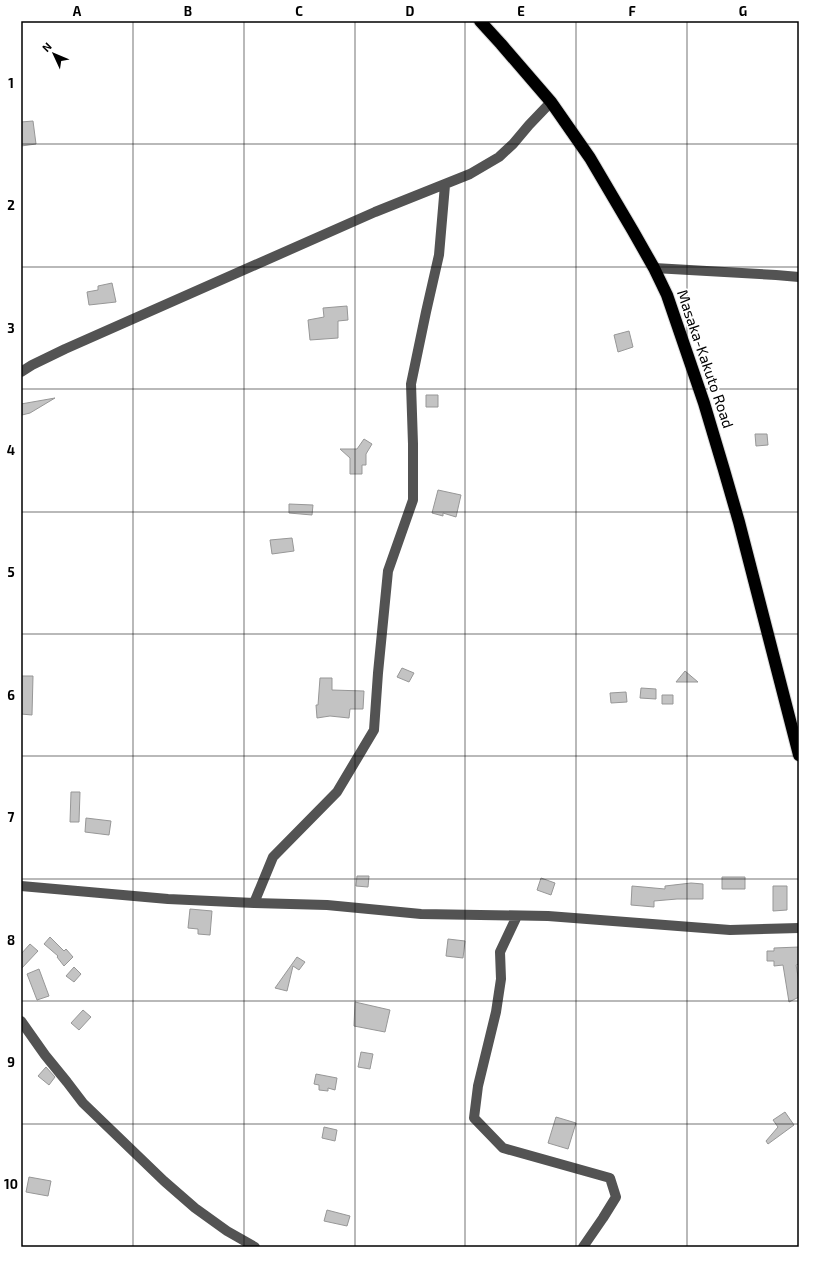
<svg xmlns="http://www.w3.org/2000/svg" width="820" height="1268" font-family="'Exo 2',sans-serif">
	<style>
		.building { fill: #c3c3c3; stroke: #979797 }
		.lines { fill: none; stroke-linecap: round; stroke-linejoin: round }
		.highway-casing { stroke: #dbdbdb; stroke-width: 14 }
		.minor { stroke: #535353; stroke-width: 10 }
		.highway { stroke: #000; stroke-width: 12 }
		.grid { fill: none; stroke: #000; stroke-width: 1; stroke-opacity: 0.55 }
		.labels { text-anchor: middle; stroke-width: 3.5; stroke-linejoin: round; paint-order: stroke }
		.street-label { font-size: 15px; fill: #000; stroke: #fff }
		.neatline { fill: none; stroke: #000; stroke-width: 1.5 }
		.grid-label { font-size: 13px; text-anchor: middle; font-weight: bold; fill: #000 }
	</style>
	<rect width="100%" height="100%" fill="#fff"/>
	<!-- building -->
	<path class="building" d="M33,121L36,144L21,146V122Z
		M112,283L116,302L89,305L87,292L98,290V286Z
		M347,306L348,320L338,321V338L310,340L308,320L324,317L323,308Z
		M629,331L633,347L618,352L614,335Z
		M426,395H438V407H426Z
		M55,398L30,413L22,415L21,404Z
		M755,434H767L768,445L756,446Z
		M364,439L372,444L366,454V465H362V474H350V458L340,449H357Z
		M438,490L461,495L456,517L443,513V516L432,513Z
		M289,504L313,505L312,515L289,513Z
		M292,538L294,551L272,554L270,540Z
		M402,668L414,673L409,682L397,677Z
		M685,671L698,682H676Z
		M21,676H33L32,715L21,714Z
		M320,678H332V690L364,691L363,709H350L349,718L330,716L317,718L316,705H318Z
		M641,688L656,689V699L640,698Z
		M626,692L627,702L611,703L610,693Z
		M662,695H673V704H662Z
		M71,792H80L79,822H70Z
		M86,818L111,821L109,835L85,832Z
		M357,876H369L368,887L356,886Z
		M722,877H745V889H722Z
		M541,878L555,883L551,895L537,890Z
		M691,883L703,884V899H677L654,901V907L631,905L632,886L665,889V886Z
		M773,886H787V910L773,911Z
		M190,909L212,911L210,935L198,934V929L188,928Z
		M50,937L64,951L66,949L73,957L64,966L57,957L58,956L44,944Z
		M448,939L465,941L463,958L446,956Z
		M30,944L38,951L21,969V954Z
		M799,947V964L796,965L799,982V997L789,1002L783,965L774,966V961H767V951H774V948Z
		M297,957L305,962L299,970L293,966L287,991L275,988Z
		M74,967L81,974L74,982L66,976Z
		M39,969L49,996L37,1000L27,974Z
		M355,1002L390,1010L385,1032L354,1026Z
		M83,1010L91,1017L79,1030L71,1023Z
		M361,1052L373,1054L370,1069L358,1067Z
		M46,1067L55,1077L49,1085L38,1076Z
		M316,1074L337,1078L335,1090L328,1088V1091L319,1090V1085L314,1084Z
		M785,1112L794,1125L768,1144L766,1141L778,1127L773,1120Z
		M556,1117L576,1123L568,1149L548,1143Z
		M324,1127L337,1130L335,1141L322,1138Z
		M29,1177L51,1181L48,1196L26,1192Z
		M327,1210L350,1216L347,1226L324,1221Z"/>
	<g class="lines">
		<!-- highway casing -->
		<g class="highway-casing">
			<path id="highway" d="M480,21L501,44L551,102L590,158L633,231L654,268L667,295L704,403L724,470L739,522L799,755"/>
		</g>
		<!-- minor -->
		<path class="minor" d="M654,268L776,275L799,277
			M21,372L32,365L65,349L375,212L470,174L499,157L513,144L529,125L551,102
			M21,886L168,899L254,903L327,905L421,914L548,916L730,930L799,928
			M254,903L273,857L337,792L374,730L378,673L388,571L413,500V444L411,384L426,312L439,255L445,185
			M517,916L500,952L501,979L496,1012L478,1086L474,1118L503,1148L610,1178L616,1197L603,1218L583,1247
			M21,1021L45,1055L67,1082L83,1103L164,1181L195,1208L227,1231L255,1247"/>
		<!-- highway -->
		<use href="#highway" class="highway"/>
	</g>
	<!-- grid -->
	<path class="grid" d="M133,21V1247M244,21V1247M355,21V1247M465,21V1247M576,21V1247M687,21V1247M21,144H799M21,267H799M21,389H799M21,512H799M21,634H799M21,756H799M21,879H799M21,1001H799M21,1124H799"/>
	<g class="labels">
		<!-- street labels -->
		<g class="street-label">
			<text transform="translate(705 359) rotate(71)" y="5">Masaka-Kakuto Road</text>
		</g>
	</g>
	<!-- border -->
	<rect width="820" height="1268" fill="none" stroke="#ffffff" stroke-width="44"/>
	<!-- north arrow -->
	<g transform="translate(54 54) rotate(314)" stroke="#ffffff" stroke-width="3" paint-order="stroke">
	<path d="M0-3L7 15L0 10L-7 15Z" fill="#000000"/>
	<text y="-6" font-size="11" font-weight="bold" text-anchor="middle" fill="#000000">N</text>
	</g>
	<rect x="22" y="22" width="776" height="1224" class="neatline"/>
	<g class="grid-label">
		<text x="77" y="16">A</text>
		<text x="188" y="16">B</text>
		<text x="299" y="16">C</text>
		<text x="410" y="16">D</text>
		<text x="521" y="16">E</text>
		<text x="632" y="16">F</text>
		<text x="743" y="16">G</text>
		<text x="11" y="88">1</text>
		<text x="11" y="210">2</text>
		<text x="11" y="333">3</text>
		<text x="11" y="455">4</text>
		<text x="11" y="577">5</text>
		<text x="11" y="700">6</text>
		<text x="11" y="822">7</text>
		<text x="11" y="945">8</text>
		<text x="11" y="1067">9</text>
		<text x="11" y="1189">10</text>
	</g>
</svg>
